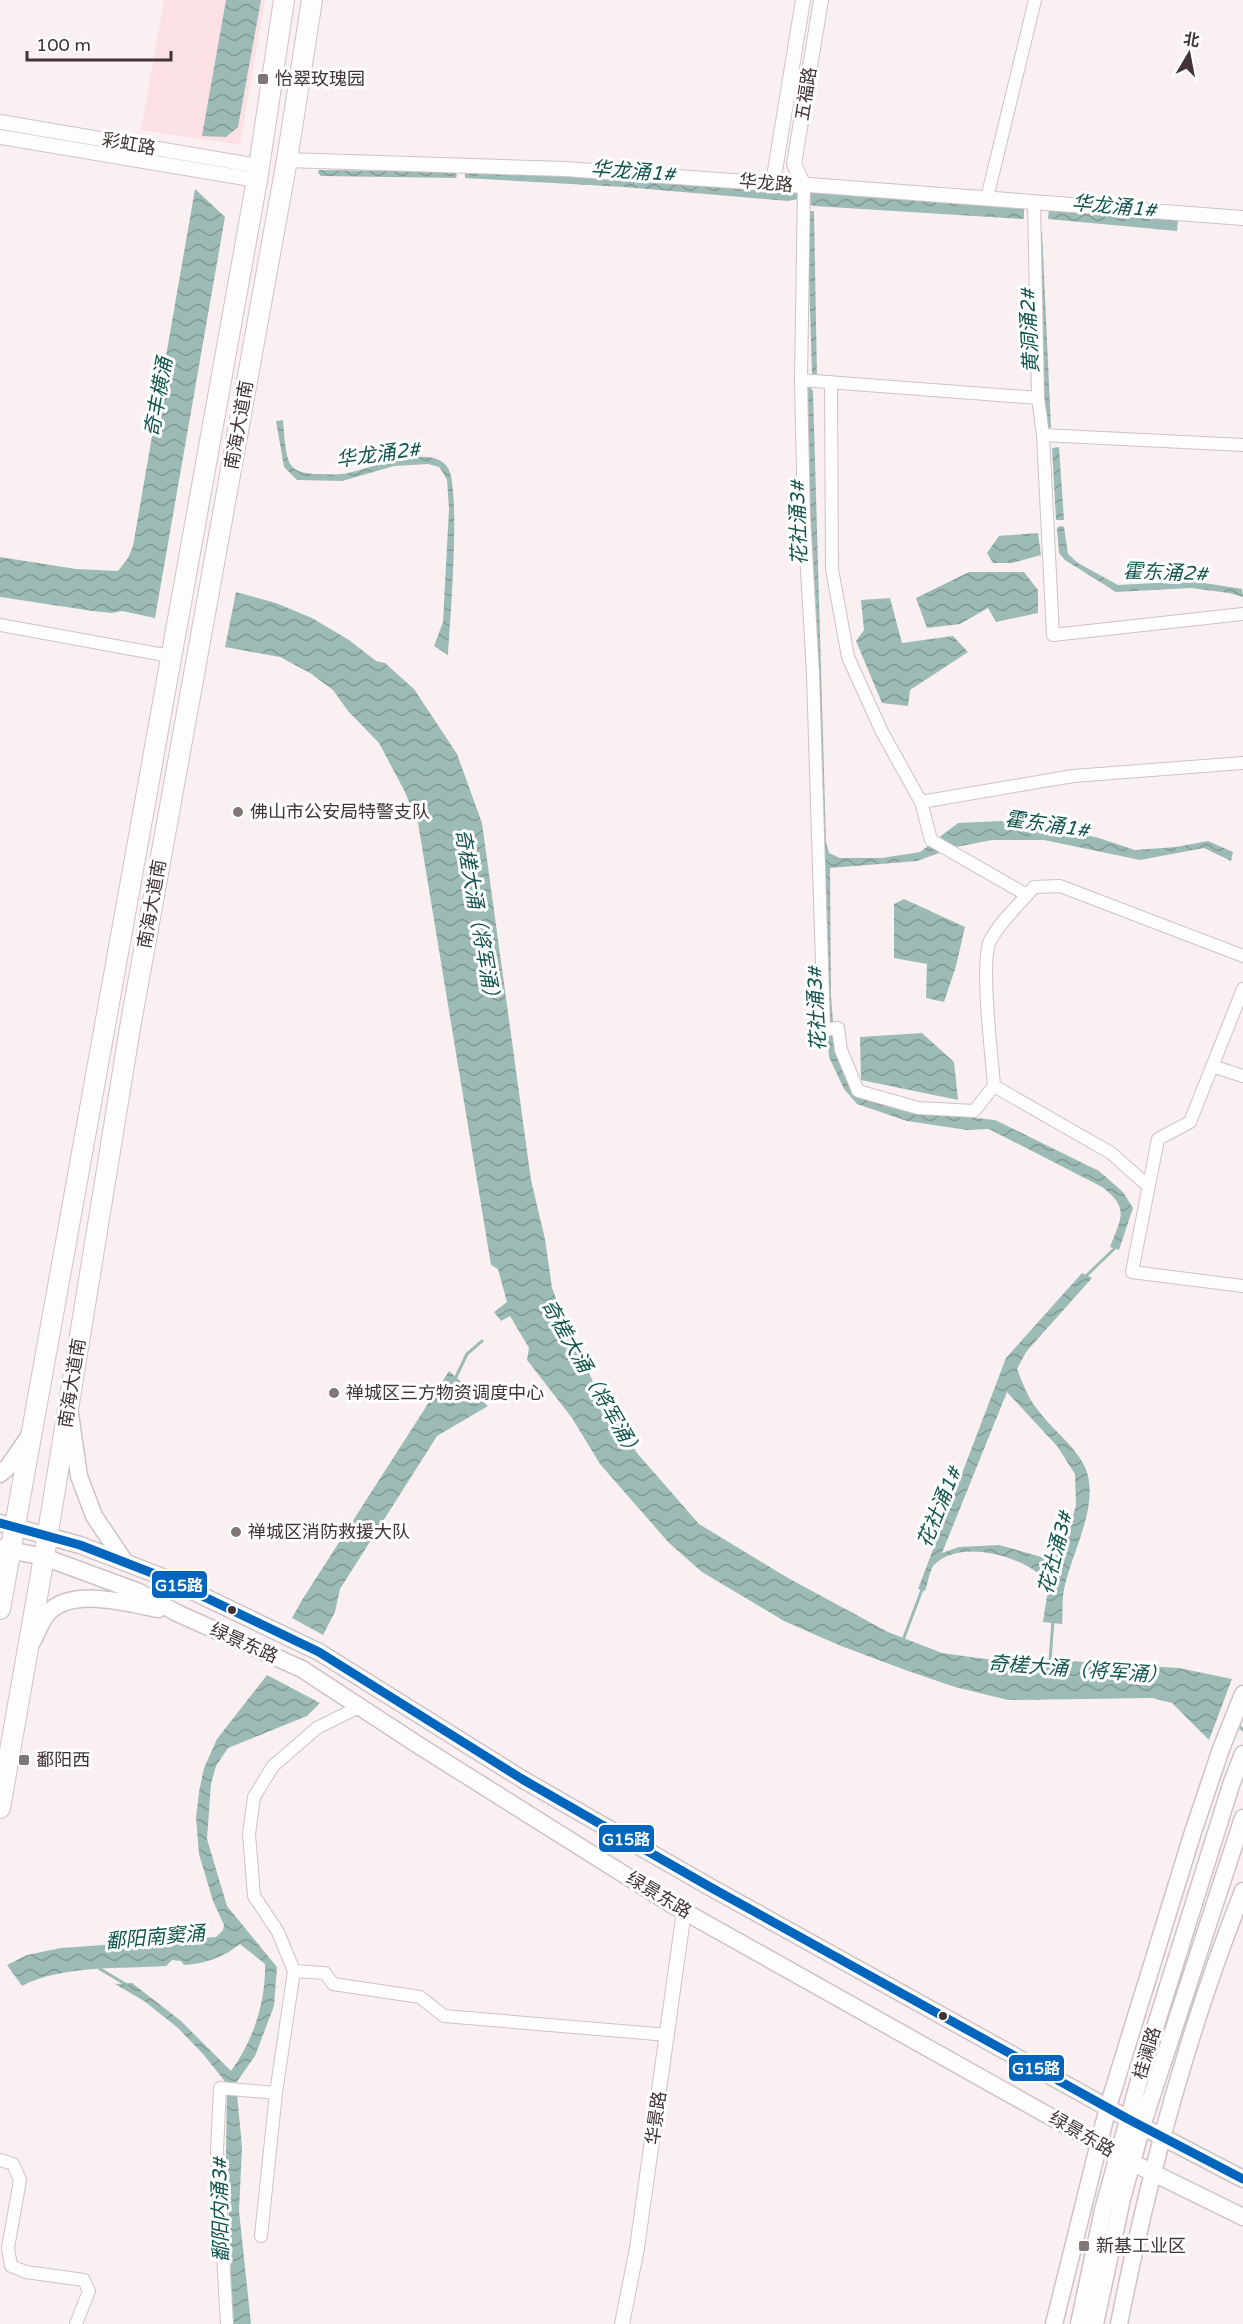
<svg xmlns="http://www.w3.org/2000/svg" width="1243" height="2324" font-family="'Varela Round','Noto Sans SC',sans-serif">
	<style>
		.park { fill: #fbe1e3 }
		.water { fill: url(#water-waves); fill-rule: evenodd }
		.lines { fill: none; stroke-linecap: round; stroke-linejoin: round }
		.stream { stroke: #9dbbb6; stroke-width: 3 }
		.minor-casing { stroke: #cec2c4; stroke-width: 14 }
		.tertiary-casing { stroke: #cec2c4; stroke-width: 16 }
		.secondary-casing { stroke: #cec2c4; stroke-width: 19 }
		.trunk-casing { stroke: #cec2c4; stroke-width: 22 }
		.minor { stroke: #fefdfd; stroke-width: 12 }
		.tertiary { stroke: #fefdfd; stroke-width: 14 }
		.secondary { stroke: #fefdfd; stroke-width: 16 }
		.trunk { stroke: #fefdfd; stroke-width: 20 }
		.bus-1-casing { stroke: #fff; stroke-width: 14 }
		.bus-1 { stroke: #0065bd; stroke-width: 9 }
		.poi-dot { fill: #827576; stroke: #fff; stroke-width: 2 }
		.bus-dot { fill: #423334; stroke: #fff; stroke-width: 2 }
		.labels { text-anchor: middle; stroke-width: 6; stroke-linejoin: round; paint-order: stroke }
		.poi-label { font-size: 18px; fill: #423334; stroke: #fff; text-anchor: start }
		.street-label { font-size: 18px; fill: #423334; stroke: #fff }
		.water-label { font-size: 20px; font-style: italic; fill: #12554e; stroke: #fff }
		.line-badge { stroke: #fff; stroke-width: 2 }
		.badge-label { font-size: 16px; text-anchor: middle; font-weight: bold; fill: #fff }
	</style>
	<defs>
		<pattern id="water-waves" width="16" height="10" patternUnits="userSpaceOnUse" patternTransform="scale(1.5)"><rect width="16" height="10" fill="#9dbbb6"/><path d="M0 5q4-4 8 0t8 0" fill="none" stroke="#829995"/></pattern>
	</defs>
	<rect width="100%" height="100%" fill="#faf0f2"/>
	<!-- park -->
	<path class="park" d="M164,0H265L240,145L141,130Z"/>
	<!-- water -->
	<path class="water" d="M226,0H261L238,127L226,137L202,136Z
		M319,170L454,172L457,175L456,178L321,176L318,173Z
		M465,172L633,179L776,189L798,193V199L788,201L624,187L465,178Z
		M195,189L225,217L155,618L122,611L112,613L93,611L0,597V557L76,569L118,571L128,558L133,546Z
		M817,192L1024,208V219L814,206L808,204V193Z
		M1049,209L1172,218L1178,220L1177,231L1048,219Z
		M807,211H814L817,377L812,374Z
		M1042,231L1051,428H1045L1037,232Z
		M806,387H810L813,391L826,842L829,853L840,858H882L920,852L958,823L1001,821L1047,827L1099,838L1135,850L1176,847L1208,841L1233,852L1231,861L1204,848L1140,860L1044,840H992L956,847L917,861L830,868L831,996L835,1048L851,1084L908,1111L995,1120L1099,1171L1123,1192L1133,1208L1119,1250L1110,1247C1121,1218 1130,1208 1102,1187L989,1129L967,1130L907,1121L857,1104L844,1089L829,1057L821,947Z
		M283,420C284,431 285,457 291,465C297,473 306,473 316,474C325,474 334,475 343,474C367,471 431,441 448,468C461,489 450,623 448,655L434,646L443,622L449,509L447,480L442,471L439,467L428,464L394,466L342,481L297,480L284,467L276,421Z
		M1059,447L1064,520H1056L1052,448Z
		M1060,526L1064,527L1068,554L1078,563L1118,585L1192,581L1242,589L1243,597L1229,593L1191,588L1116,592L1065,560L1059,553L1057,528Z
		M1038,533L1041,555L1012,563H993L987,553L999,536Z
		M969,572H1024L1038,590V613L996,622L988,608L960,624L927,628L916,598Z
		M236,592L276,603L312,618L349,640L376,661L385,663L414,689L457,754L482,823L531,1180L545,1239L552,1288L573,1342L599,1393L637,1453L699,1524L788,1578L888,1632L942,1653L1007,1662L1019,1659H1039L1179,1668L1232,1679L1209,1740L1172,1703L1152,1698L1008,1700L955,1687L908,1671L841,1646L784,1621L702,1572L669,1543L600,1464L572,1418L527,1360L529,1348L510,1316L501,1321L494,1312L507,1302L498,1269L491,1265L418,823L404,790L379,743L348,711L333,690L310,673L280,657L225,647Z
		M890,598L902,643L953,636L968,652L910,690L908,706L882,703L856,641L864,630L861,600Z
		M904,899L965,927L956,966L944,1002L926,998L927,964L894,958V904Z
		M922,1033L954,1062L958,1100L861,1080L860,1037Z
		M1082,1273L1092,1278L1026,1352L1017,1369C1023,1384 1028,1398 1038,1410C1052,1430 1074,1444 1085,1467C1102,1506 1068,1557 1063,1596C1062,1605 1063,1615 1062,1624L1043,1622L1049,1583C1045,1579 1040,1574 1035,1571C1011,1554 958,1540 934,1565C929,1571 928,1584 925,1591L918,1589L1006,1358ZM1007,1392L1057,1446L1075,1474L1076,1505L1064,1550L1062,1554L1045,1558L999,1545L959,1547L942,1553Z
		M449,1371L488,1406L437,1436L340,1589L335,1612L323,1635L292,1618L302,1600Z
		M267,1675L320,1703L307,1716L228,1748L216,1766L211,1784L207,1839L227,1906L277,1967L274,2006L255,2056L236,2083L242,2147L239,2211L251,2324H230L231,2260L226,2158L227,2084L203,2054L178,2028L144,2001L115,1984L132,1983L181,2021L231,2071C253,2041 266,2002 265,1964L240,1944C224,1957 205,1964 184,1965L181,1961L172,1960L166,1966C122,1969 61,1965 22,1986L7,1965L27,1955L61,1948L216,1937L223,1930L224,1925L213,1901L199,1854L196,1818L199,1792L204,1768L217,1739Z"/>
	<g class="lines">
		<!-- stream -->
		<path class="stream" d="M1085,1277L1114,1249L1115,1245
			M455,1379L467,1354L482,1341
			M476,1401L494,1391
			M903,1640L923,1587
			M1050,1661L1053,1620
			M1236,1723L1243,1730
			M100,1969L127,1985"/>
		<!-- minor casing -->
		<g class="minor-casing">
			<path id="minor" d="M804,186L801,380L1038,398L1034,202
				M987,198L1035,0
				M801,380L804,517L813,674L824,1030L838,1028L841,1050L858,1091L918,1108L974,1111L994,1086
				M831,382L832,569L848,657L882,732L921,802L931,840L1027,895
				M1038,398L1043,435L1243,445
				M1043,435L1053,635L1243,614
				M0,625L170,656
				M921,802L1073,776L1243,763
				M1243,989L1190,1122L1158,1139L1132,1272L1243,1286
				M1212,1066L1243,1076
				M1148,1186L1111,1153L994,1086C992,1057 980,963 990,941C1000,921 1020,904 1034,887L1060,886L1243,956
				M294,1971L325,1973L333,1984L420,1997L444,2016L668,2035
				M0,2160L13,2164L20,2180L8,2248L11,2266L26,2272L84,2280L89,2291L76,2324
				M261,2236L276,2093
				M227,2324L217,2150L220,2088L276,2093L294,1971L278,1932L254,1896L249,1834L254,1797L273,1766L317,1728L359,1707"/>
		</g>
		<!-- tertiary casing -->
		<g class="tertiary-casing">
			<path id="tertiary" d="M0,122L259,166
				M0,137L257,180
				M287,160L565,169L804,186L809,185L1243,218
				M773,183L803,0
				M804,186L794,164L821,0
				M622,2324L637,2248L684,1911"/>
		</g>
		<!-- secondary casing -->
		<g class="secondary-casing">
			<path id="secondary" d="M70,1414L79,1476L94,1516L125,1562
				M0,1474L8,1467L30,1435
				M0,1523L80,1545L165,1578L319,1652L522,1779L710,1887L1128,2119L1243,2179
				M0,1548L44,1557L139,1592L177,1613L302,1669L415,1743L671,1904L1133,2163L1243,2217
				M32,1642C37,1634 41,1620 48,1613C72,1587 128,1603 158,1609
				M1054,2324L1108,2107L1193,1832L1221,1749L1243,1694
				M1079,2324L1103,2210L1144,2063L1231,1785L1243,1754
				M1095,2324L1122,2199L1142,2126L1243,1818
				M1119,2324C1148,2177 1188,2030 1243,1891"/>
		</g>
		<!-- trunk casing -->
		<g class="trunk-casing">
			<path id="trunk" d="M0,1609L257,180L284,0
				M0,1808L44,1557L130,1028L287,160L312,0"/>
		</g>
		<!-- minor -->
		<use href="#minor" class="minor"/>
		<!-- tertiary -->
		<use href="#tertiary" class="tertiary"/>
		<!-- secondary -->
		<use href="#secondary" class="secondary"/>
		<!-- trunk -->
		<use href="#trunk" class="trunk"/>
		<!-- bus-1 casing -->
		<g class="bus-1-casing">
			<path id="bus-1" d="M0,1523L80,1545L165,1578L319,1652L522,1779L710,1887L1128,2119L1243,2179"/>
		</g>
		<!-- bus-1 -->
		<use href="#bus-1" class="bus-1"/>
	</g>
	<!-- markers -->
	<g class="poi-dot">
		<rect x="257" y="73" width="12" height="12" rx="3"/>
		<circle cx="238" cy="812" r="6"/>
		<circle cx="334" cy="1393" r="6"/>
		<circle cx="236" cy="1532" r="6"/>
		<rect x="18" y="1754" width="12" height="12" rx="3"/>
		<rect x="1078" y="2240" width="12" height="12" rx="3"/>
	</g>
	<g class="bus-dot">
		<circle cx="232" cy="1610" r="5"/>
		<circle cx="943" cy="2016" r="5"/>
	</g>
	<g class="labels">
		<!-- poi labels -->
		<g class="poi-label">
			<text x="275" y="85">怡翠玫瑰园</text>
			<text x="250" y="818">佛山市公安局特警支队</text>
			<text x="346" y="1399">禅城区三方物资调度中心</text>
			<text x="248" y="1538">禅城区消防救援大队</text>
			<text x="36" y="1766">鄱阳西</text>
			<text x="1096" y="2252">新基工业区</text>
		</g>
		<!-- street labels -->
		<g class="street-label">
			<text transform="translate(806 94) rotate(-81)" y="6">五福路</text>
			<text transform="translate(129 144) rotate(10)" y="6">彩虹路</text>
			<text transform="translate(766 183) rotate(5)" y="6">华龙路</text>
			<text transform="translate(239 425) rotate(-80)" y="6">南海大道南</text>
			<text transform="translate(152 904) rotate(-80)" y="6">南海大道南</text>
			<text transform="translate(72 1383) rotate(-81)" y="6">南海大道南</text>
			<text transform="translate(244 1643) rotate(24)" y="6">绿景东路</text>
			<text transform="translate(659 1895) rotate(31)" y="6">绿景东路</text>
			<text transform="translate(1147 2053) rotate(-73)" y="6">桂澜路</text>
			<text transform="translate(656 2118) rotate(-82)" y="6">华景路</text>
			<text transform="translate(1082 2134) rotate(30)" y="6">绿景东路</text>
		</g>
		<!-- water labels -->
		<g class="water-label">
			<text transform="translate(633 171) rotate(4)" y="7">华龙涌1#</text>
			<text transform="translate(1114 206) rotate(5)" y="7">华龙涌1#</text>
			<text transform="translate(1029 331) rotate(-93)" y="7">黄洞涌2#</text>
			<text transform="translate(158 397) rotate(-80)" y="7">奇丰横涌</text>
			<text transform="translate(378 454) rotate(-8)" y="7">华龙涌2#</text>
			<text transform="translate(798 523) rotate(-92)" y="7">花社涌3#</text>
			<text transform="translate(1165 572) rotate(2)" y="7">霍东涌2#</text>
			<text transform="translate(1047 824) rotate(8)" y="7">霍东涌1#</text>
			<text transform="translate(478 918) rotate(80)" y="7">奇槎大涌（将军涌）</text>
			<text transform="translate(816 1009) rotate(-93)" y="7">花社涌3#</text>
			<text transform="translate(592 1379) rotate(60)" y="7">奇槎大涌（将军涌）</text>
			<text transform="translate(939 1507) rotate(-68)" y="7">花社涌1#</text>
			<text transform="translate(1055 1553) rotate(-76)" y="7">花社涌3#</text>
			<text transform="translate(1078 1669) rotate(4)" y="7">奇槎大涌（将军涌）</text>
			<text transform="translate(155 1937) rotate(-5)" y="7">鄱阳南窦涌</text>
			<text transform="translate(220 2210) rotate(-91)" y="7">鄱阳内涌3#</text>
		</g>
	</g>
	<g class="line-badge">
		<rect x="151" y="1570" width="57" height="29" rx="6" fill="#0065bd"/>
		<rect x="598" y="1824" width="57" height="29" rx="6" fill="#0065bd"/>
		<rect x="1008" y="2054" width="57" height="28" rx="6" fill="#0065bd"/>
	</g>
	<g class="badge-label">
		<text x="179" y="1591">G15路</text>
		<text x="626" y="1845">G15路</text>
		<text x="1036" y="2074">G15路</text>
	</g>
	<!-- north arrow -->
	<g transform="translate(1189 54) rotate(10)" stroke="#ffffff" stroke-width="4.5" paint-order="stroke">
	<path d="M0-4.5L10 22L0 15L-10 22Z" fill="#423334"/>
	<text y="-9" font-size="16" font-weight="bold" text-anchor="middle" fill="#423334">北</text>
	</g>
	<!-- scale -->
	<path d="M27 51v9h144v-9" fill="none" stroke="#423334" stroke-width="3"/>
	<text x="36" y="51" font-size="18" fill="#423334" stroke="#ffffff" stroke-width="4.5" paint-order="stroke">100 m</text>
</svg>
